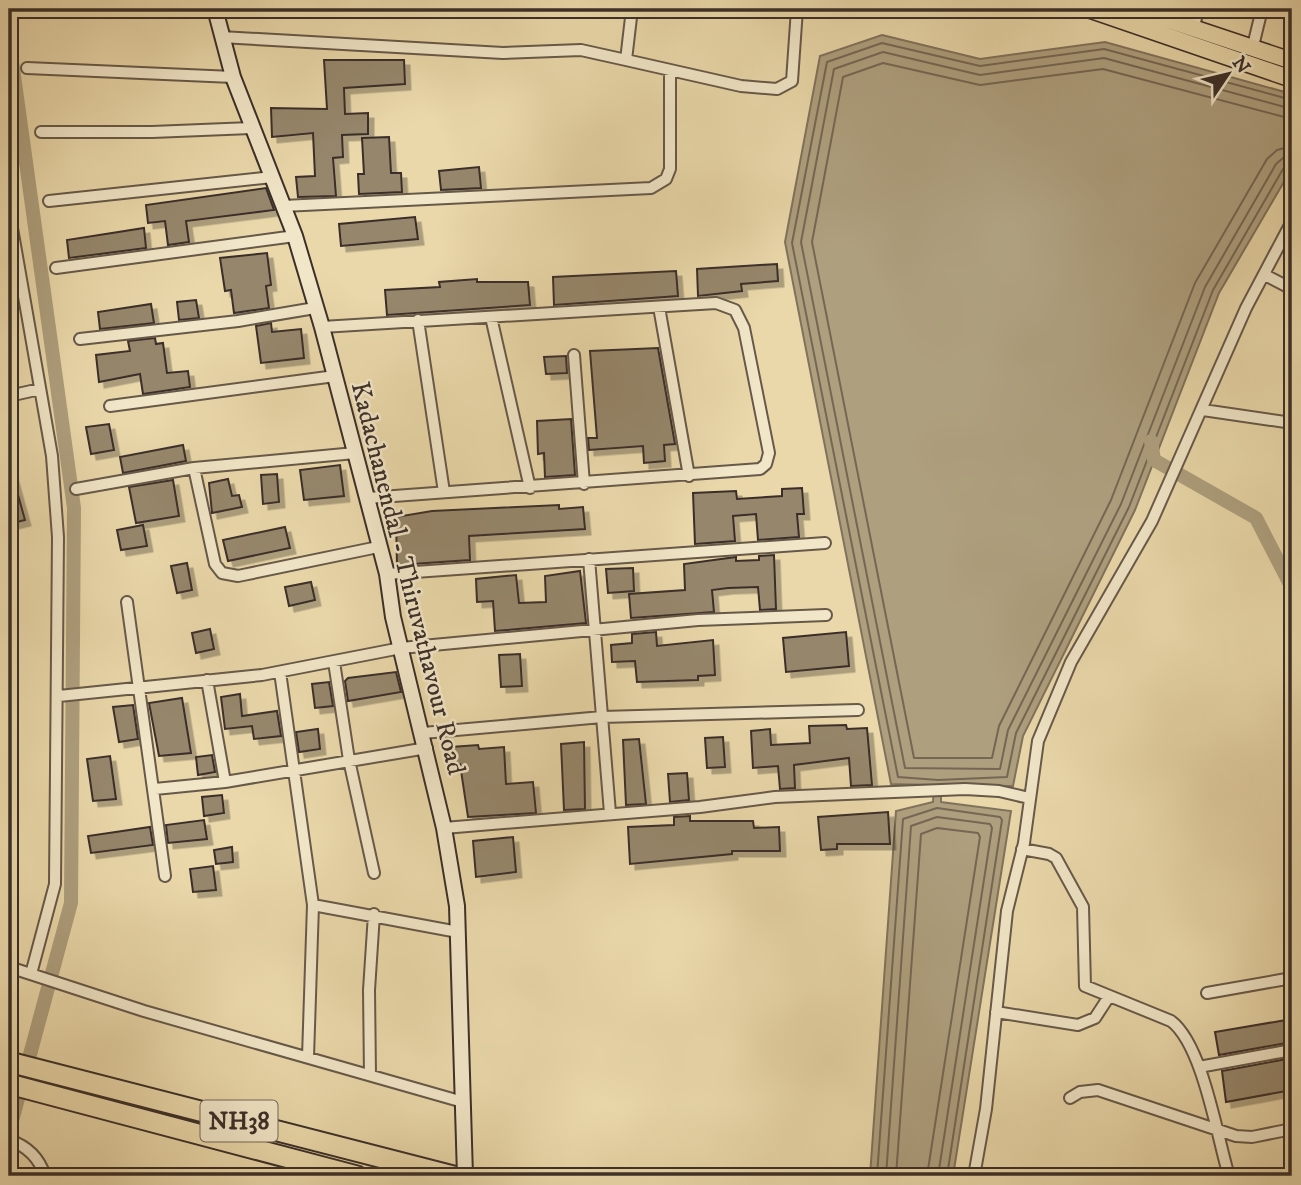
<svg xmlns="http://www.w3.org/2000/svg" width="1301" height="1185" font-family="'IM FELL DW Pica',serif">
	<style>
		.water { fill: #ae9f7e; stroke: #80725c; stroke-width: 2 }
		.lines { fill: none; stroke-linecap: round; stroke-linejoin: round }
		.shore { stroke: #746754; stroke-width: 2 }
		.canal { stroke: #ae9f7e; stroke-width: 14 }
		.building { fill: #96876c; stroke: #3b2f29; stroke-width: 2; filter: url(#shadow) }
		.street-casing { stroke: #675949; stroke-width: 14 }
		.secondary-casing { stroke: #3b2f29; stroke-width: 18 }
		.primary-casing { stroke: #3b2f29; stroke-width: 19 }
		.highway-casing { stroke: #3b2f29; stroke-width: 23 }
		.street { stroke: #f1e6c8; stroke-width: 10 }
		.secondary { stroke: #f1e6c8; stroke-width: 14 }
		.primary { stroke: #ead8aa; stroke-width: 16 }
		.highway { stroke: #ead8aa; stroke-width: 19 }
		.labels { text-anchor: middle; stroke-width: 5; stroke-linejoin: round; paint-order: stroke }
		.shield { fill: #f1e6c8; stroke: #726659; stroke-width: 2 }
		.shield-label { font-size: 24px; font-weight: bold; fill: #3b2f29 }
		.street-label { font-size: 26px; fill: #3b2f29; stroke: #f1e6c8 }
	</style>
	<defs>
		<filter id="shadow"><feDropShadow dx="5.5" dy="5.5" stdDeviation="0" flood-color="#0004"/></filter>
	</defs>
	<rect width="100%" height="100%" fill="#ead8aa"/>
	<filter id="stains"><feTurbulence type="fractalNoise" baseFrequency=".00286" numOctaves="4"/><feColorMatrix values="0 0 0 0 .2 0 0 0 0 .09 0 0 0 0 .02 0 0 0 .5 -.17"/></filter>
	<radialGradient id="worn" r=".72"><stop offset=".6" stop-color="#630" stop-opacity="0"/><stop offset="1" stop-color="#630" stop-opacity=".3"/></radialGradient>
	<!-- water -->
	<path class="water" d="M882,35L980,59L1105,42L1292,94V168L1219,293L1135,510L1023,736L1013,786H941V802L1011,811L953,1176H870L896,811L933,802L934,785L891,784L785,242L820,56Z"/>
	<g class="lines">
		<!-- shore -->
		<path class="shore" d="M1292,100L1104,49L980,66L882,43L827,62L792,243L898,777L938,780L1007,777L1016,733L1129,507L1213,290L1283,169L1292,165
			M1292,109L1104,58L980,75L883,52L834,69L801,242L905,768L1000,769L1008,730L1121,504L1205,287L1276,164L1283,158L1292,157
			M1292,119L1103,69L980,85L883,63L843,77L812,242L914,758H992L999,726L1111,500L1195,283L1267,159L1277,150L1292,146
			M877,1176L903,819L937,808L1000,817L1002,820L947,1176
			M886,1176L911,826L937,817L990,824L992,828L938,1176
			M896,1176L921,834L937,828L978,833L980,837L927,1176"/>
		<!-- canal -->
		<path class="canal" d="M9,40L74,508L71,903L9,1132
			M1151,441L1154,460L1256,518L1292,588"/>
	</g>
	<!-- building -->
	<path class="building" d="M324,60H404L405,84L344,88L345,114L368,113V134L342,135L343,157L333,158L336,196L298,197L296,177L315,176L313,133L272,137L271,108L327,109Z
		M389,137L391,173H401L402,192L359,194L358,174H364L362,138Z
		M479,167L481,188L441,190L439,171Z
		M266,188L274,210L186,221L189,242L168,245L165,221L148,223L146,205Z
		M415,217L418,239L341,246L339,224Z
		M144,228L146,248L69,258L67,240Z
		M267,253L271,285L266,286L269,308L234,313L231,290L225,291L220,258Z
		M777,264L778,281L741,284L742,291L698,296L697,269Z
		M676,271L678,296L554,305L553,277Z
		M477,279V282H528L530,305L387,315L385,290L440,287L439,282Z
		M196,300L199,318L179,320L177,302Z
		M151,304L154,323L100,329L98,312Z
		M271,323L272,332L301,329L304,358L261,363L256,326Z
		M155,338L156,344L163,343L167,373L188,371L190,387L143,394L140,374L99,382L96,355L130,351L128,341Z
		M658,348L675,444L664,445L665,461L644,463L643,446L589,450L588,438H597L590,351Z
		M566,356L567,373L546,374L544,357Z
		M571,419L575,475L545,477L544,453L538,454L537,421Z
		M109,424L114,450L91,454L86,427Z
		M183,445L186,461L123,473L120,457Z
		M340,465L344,496L304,500L300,470Z
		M12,473L25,520L9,524V474Z
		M277,474L279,502L263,504L261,475Z
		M228,479L232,496L239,495L242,507L212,513L209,483Z
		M173,480L179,516L136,523L129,487Z
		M802,488L804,514H797L799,537L758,540L756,514L733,516L735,541L695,544L693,493L736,491L737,499L782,496V489Z
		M559,505V509L583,507L585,529L469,536L470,560L397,565L396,517L432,511Z
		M143,525L147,546L121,550L117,530Z
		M285,527L290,548L228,561L223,540Z
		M774,555L776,609L760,610L758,587L728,588L712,590L714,612L631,618L629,594L685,590L684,564L736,557V561L759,560V556Z
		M187,563L192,590L177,593L171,566Z
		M633,568L634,591L608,593L606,569Z
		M580,571L586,623L495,631L493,601L477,602L476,579L516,575L519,603L546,602L545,576Z
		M311,582L315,600L289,606L285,587Z
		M210,629L214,649L196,653L192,633Z
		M656,632L657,646L713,640L715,675L698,676V680L637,682L635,661L612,662L611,645L632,643V634Z
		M846,632L849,666L786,672L783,638Z
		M520,654L522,686L501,687L499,655Z
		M396,672L401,692L348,701L345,681L348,678Z
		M329,682L333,706L315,708L312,684Z
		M240,694L242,716L277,711L281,736L254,739L252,726L225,729L221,697Z
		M182,698L191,753L159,756L149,703Z
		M133,705L138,739L119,742L113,707Z
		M846,725L847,729L867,728L872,785L851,786L849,758L794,765L795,788L780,789L778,766L753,768L751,731L770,729L771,745L810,743L809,726Z
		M318,729L320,749L299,752L296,732Z
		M723,737L725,767L707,768L705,738Z
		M639,739L646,804L626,805L623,740Z
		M584,742L585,809L564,810L561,744Z
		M478,745L479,749L504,747L506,784L533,782L536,813L468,817L460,764H452L451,747Z
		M212,755L215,772L198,775L196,757Z
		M110,756L116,799L93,801L87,759Z
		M687,773L689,800L670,802L668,774Z
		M222,795L224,813L204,816L202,797Z
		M888,812L890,844H837V849L821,850L818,817Z
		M690,816V821H753L754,828L779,827L780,851H732V854L630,864L628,827L674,825V817Z
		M204,820L207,839L168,843L166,825Z
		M150,827L153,845L91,853L88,836Z
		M513,837L516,872L476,877L473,841Z
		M232,847L233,862L216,864L214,850Z
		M213,866L216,890L193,892L190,869Z
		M1292,1019V1042L1219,1055L1215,1032Z
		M1292,1058V1090L1226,1102L1222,1071Z"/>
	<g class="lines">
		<!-- street casing -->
		<g class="street-casing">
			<path id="street" d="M632,9L626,60L741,86L777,89L792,81L797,9
				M1194,27L1198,9
				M221,37L503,53L581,50L626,60
				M1253,46L1262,9
				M27,68L233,77
				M41,132H152L251,128
				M49,201L272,177
				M283,206L651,188L666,179L670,169V70
				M9,211L52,456L58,537L55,884L31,974
				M56,268L295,236
				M1265,275L1292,289
				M659,307L689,476
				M491,317L530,488
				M418,320L444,492
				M322,327L716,303L735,310L744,328L769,453L766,464L760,469L367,498
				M80,339L238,321L315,308
				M574,355L584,484
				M9,396L40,389
				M110,406L335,376
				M1203,410L1292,423
				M194,468L215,564L222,573L238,576L378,547
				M76,489L194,468L355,453
				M589,559L610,813
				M387,574L825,543
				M127,602L165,876
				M334,662L349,760L374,873
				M280,672L313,905L308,1057
				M207,680L225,782
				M59,696L262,675L401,648L698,620L826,615
				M423,733L602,717L858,710
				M155,789L225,782L427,748
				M444,828L700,807L775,797L965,789L999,791L1029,798
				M1022,849L1049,854L1056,858L1083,907L1085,986L1171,1021C1203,1045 1217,1137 1229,1176
				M313,905L458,932
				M9,967L144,1011L463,1102
				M1207,993L1292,978
				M996,1012L1078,1025L1095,1018L1108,998
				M1199,1067L1292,1050
				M370,1075L369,990L374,914
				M1070,1098L1080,1092L1098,1090L1236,1136L1252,1137L1292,1129
				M9,1140C27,1146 39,1157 45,1176
				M974,1176L986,1109L1007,911L1024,843L1038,741L1071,662L1152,521L1246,308L1292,221"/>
		</g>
		<!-- secondary casing -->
		<g class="secondary-casing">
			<path id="secondary" d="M215,9L233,77L295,236L322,327L387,574L393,617L444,828L457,906L465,1176"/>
		</g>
		<!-- primary casing -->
		<g class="primary-casing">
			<path id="primary" d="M1088,9L1292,79
				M1136,9L1292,61"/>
		</g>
		<!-- highway casing -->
		<g class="highway-casing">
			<path id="highway" d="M9,1062L453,1176
				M9,1084L357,1176"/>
		</g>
		<!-- street -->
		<use href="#street" class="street"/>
		<!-- secondary -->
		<use href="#secondary" class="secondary"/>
		<!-- primary -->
		<use href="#primary" class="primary"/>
		<!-- highway -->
		<use href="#highway" class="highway"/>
	</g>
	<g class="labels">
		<!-- shield labels -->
		<rect class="shield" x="200.5" y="1100.5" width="77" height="41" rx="5"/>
		<g class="shield-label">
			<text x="239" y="1129">NH38</text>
		</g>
		<!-- street labels -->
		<g class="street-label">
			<text transform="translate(409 578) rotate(76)" y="9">Kadachanendal - Thiruvathavour Road</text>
		</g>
	</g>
	<!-- margin -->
	<rect width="1301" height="1185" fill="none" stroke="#ead8aa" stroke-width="35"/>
	<rect x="10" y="10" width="1280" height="1164" fill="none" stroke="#3b2f29" stroke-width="3.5"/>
	<rect x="18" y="18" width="1266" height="1150" fill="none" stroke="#3b2f29" stroke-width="2"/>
	<!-- north arrow -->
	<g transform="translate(1228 74) rotate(55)" stroke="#f1e6c8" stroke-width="5" paint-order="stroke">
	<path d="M0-5L12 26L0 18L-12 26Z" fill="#3b2f29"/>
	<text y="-10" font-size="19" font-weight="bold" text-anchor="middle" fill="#3b2f29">N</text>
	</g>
	<rect width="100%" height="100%" filter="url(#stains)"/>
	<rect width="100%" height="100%" fill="url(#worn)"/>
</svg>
